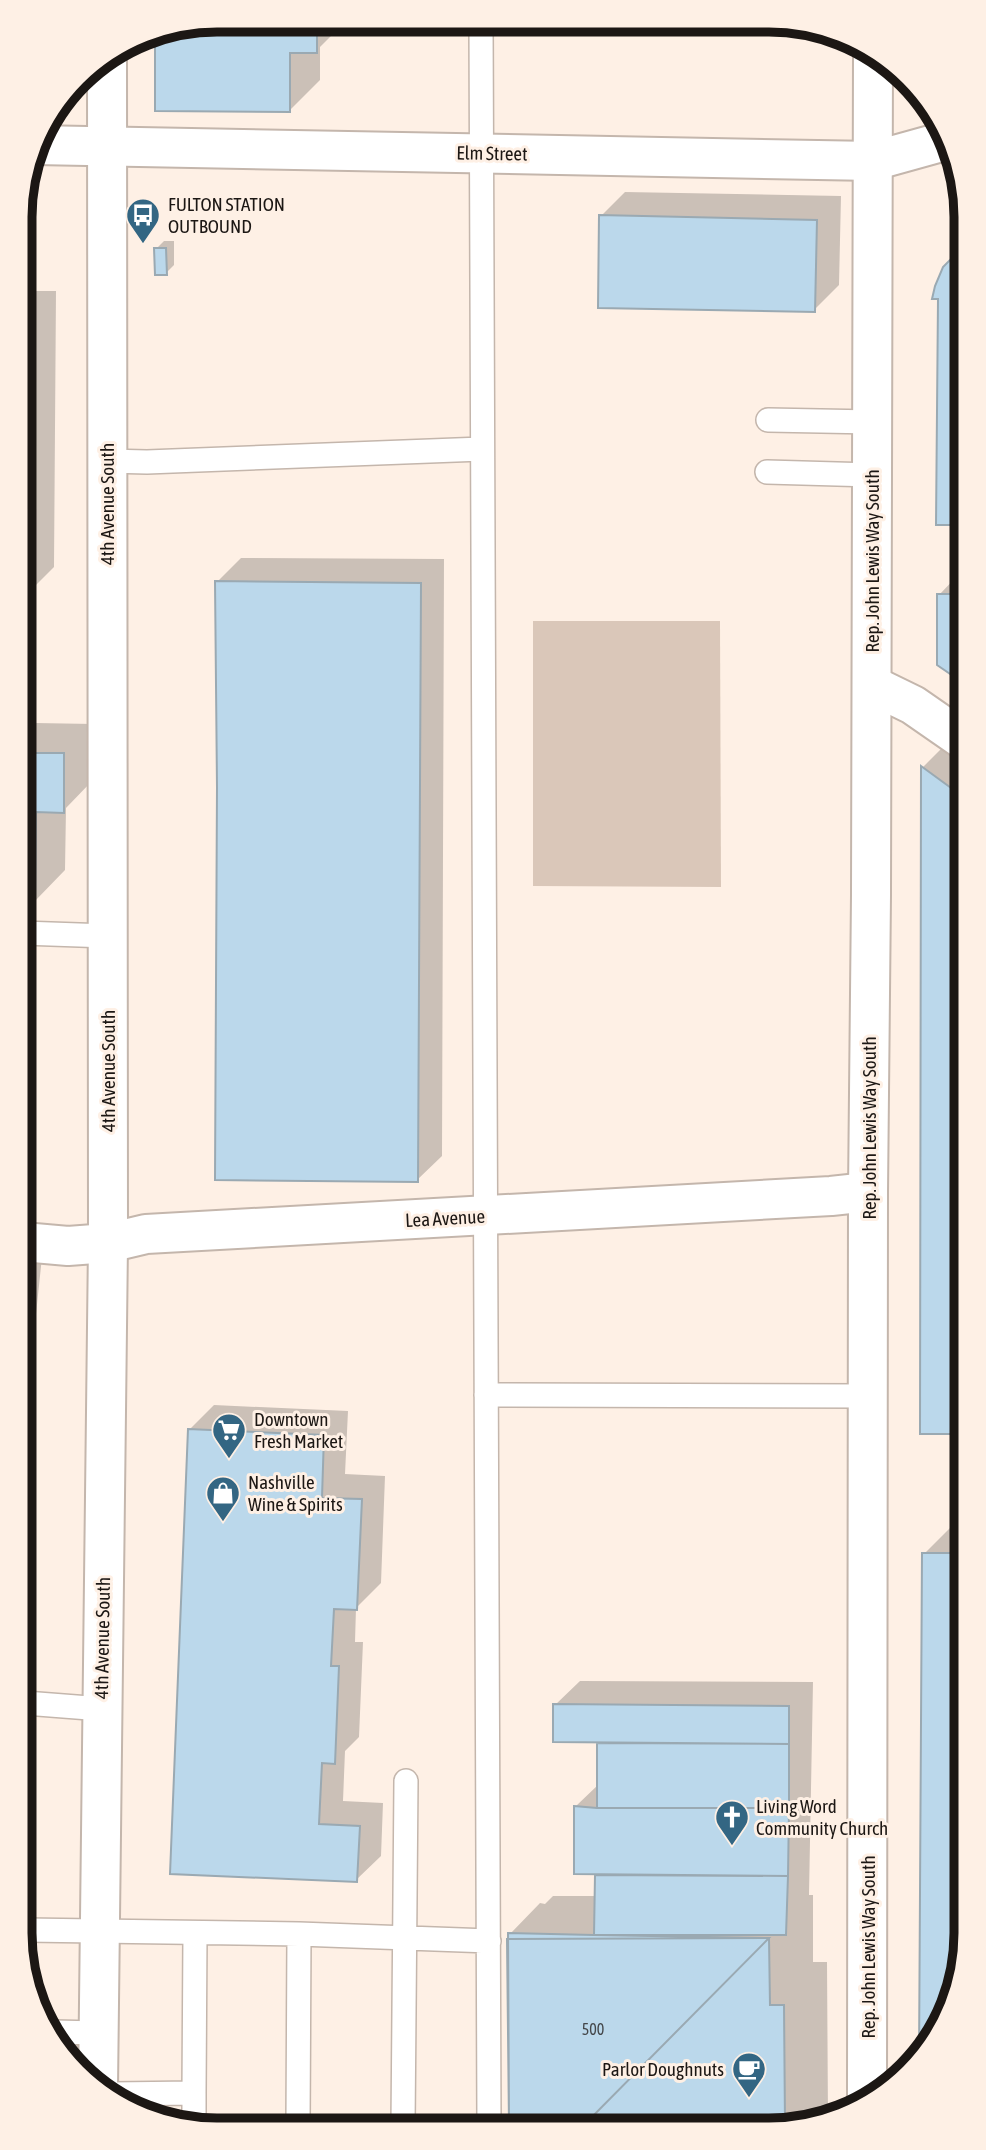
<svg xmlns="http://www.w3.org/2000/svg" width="986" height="2150" font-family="'Asap Condensed',sans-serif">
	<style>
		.green { fill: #dac7b9 }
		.shadow { fill: #0003 }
		.building { fill: #bbd8eb; stroke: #9aa9b2; stroke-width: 2 }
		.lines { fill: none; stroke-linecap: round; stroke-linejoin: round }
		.service-casing { stroke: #c4b6ac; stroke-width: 26 }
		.minor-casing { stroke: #c4b6ac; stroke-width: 42 }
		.tertiary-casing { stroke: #c4b6ac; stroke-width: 42 }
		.service { stroke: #fff; stroke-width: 23 }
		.minor { stroke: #fff; stroke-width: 38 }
		.tertiary { stroke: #fff; stroke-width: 38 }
		.labels { text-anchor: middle; stroke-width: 6; stroke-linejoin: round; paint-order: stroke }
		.number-label { font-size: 16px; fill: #44474a }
		.street-label { font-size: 19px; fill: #1c1714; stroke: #fef0e5 }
		.poi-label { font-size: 19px; fill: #1c1714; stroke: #fef0e5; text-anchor: start }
		.rim { fill: none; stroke: #1c1714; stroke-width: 9 }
	</style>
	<rect width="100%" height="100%" fill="#fef0e5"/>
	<!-- green -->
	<path class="green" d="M533,621H720L721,887L533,886Z"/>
	<!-- shadow -->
	<path class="shadow" d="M216,19L346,20V21L320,47V80L289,111Z
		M625,192L841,196L839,285L814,310L601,216Z
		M164,241H174V265L166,273L156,249Z
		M960,251L961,524L938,523L945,268Z
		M20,291H56L54,567L24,597H21Z
		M241,558L444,559L442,1156L417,1180L219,787L217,582Z
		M961,572L962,680L939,595Z
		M21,647L36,648L35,723L94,724L93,780L66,808L65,870L35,901H22Z
		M953,737L962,744L964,1432H922L923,767Z
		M23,1255L42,1257L34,1333L24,1343Z
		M214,1405L348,1411L345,1474L385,1476L381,1583L356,1608L355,1642H363L359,1737L345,1751L343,1801L383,1803L381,1856L356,1880L171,1872L190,1429Z
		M964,1441L966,1947L952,2010L924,1554L963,1515V1443Z
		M580,1681L813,1682L809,1895H813V1962H827L828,2119L821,2124L511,2125L510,1934L540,1903L545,1904L553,1896H596L597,1873L576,1806L599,1784V1741L555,1705Z
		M58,2037H79V2070Z"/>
	<!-- building -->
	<path class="building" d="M216,19L317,20V53H290V112L155,111V31Z
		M599,215L817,220L815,312L598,308Z
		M154,248H166L167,275H155Z
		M960,250L961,525H936L938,299H932L935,286L943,267Z
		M20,321H26L25,599H21Z
		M215,581L421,583L418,1182L215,1180L217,787Z
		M937,594H961L962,682L937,665Z
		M22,753H64V813L36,812L35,902H22Z
		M921,766L962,796L964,1434H920Z
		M188,1429L324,1435L322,1498L362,1499L357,1610L334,1609L331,1666H339L335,1764L322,1763L319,1824L360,1826L357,1882L170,1874Z
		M961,1442H964L965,1520H961Z
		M922,1553H965L966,1947L952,2010L919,2062Z
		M553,1704L789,1706V1744L553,1742Z
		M597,1743L789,1744V1808H597Z
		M574,1806L597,1808H789L788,1876L574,1874Z
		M595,1875L788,1876L786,1935H594Z
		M508,1933L594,1935L769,1938L584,2125H509Z
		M769,1938L770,2005H784L785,2124L509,2125L507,1939Z"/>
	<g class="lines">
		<!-- service casing -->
		<g class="service-casing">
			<path id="service" d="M481,21L489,2126
				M768,420L873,422
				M107,461L147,462L482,449
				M767,472L872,475
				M22,933L108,936
				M486,1395L868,1396
				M25,1703L102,1709
				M26,1930L299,1934L489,1941
				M55,2032L98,2033
				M194,2093V2127
				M112,2094L194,2093L195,1934
				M298,2126L299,1934
				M403,2126L406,1781"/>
		</g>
		<!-- minor casing -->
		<g class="minor-casing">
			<path id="minor" d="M35,145L873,161L945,141
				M872,685L913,705L962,739
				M23,1242L68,1246L108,1243L146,1234L831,1196L868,1192"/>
		</g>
		<!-- tertiary casing -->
		<g class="tertiary-casing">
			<path id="tertiary" d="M98,2087L108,1243L107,55
				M867,2095L868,1192L871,895L873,55"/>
		</g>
		<!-- service -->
		<use href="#service" class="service"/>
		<!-- minor -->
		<use href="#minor" class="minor"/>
		<!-- tertiary -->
		<use href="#tertiary" class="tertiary"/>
	</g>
	<!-- icons -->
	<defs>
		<g id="bus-pin" transform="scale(1.75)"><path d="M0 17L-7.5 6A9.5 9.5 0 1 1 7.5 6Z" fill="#336683" stroke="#fef0e5"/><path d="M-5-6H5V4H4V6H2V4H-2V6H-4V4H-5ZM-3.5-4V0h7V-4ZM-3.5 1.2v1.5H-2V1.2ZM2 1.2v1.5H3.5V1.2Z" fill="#fff"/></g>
		<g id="supermarket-pin" transform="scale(1.75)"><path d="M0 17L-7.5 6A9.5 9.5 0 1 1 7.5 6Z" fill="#336683" stroke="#fef0e5"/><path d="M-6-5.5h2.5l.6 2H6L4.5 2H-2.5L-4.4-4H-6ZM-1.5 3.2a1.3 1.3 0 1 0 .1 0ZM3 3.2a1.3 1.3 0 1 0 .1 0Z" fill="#fff"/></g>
		<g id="shop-pin" transform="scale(1.75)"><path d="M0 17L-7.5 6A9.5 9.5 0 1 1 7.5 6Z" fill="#336683" stroke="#fef0e5"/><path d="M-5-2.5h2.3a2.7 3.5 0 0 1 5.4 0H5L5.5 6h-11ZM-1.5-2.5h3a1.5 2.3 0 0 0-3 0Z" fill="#fff"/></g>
		<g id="church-pin" transform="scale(1.75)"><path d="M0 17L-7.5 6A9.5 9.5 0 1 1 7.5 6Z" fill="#336683" stroke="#fef0e5"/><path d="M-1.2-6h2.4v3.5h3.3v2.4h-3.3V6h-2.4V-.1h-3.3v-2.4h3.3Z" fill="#fff"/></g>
		<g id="cafe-pin" transform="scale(1.75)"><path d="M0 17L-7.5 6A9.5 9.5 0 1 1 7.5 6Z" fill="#336683" stroke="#fef0e5"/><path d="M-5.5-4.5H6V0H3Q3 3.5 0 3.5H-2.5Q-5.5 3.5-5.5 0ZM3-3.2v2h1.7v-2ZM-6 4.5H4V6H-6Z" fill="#fff"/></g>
	</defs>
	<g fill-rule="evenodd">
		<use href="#bus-pin" x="143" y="215"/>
		<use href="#supermarket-pin" x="229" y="1430"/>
		<use href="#shop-pin" x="223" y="1493"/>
		<use href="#church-pin" x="732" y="1817"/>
		<use href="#cafe-pin" x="749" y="2069"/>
	</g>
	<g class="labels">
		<!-- number labels -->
		<g class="number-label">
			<text x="593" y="2035">500</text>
		</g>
		<!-- street labels -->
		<g class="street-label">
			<text transform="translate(492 153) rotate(1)" y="7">Elm Street</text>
			<text transform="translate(107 504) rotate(-90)" y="7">4th Avenue South</text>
			<text transform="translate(872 561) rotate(-90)" y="7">Rep. John Lewis Way South</text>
			<text transform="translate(108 1071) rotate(-90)" y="7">4th Avenue South</text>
			<text transform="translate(869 1128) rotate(-90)" y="7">Rep. John Lewis Way South</text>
			<text transform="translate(445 1218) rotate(-3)" y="7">Lea Avenue</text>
			<text transform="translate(102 1638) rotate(-89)" y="7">4th Avenue South</text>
			<text transform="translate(868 1947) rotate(-90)" y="7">Rep. John Lewis Way South</text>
		</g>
		<!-- poi labels -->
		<g class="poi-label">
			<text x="168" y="211">FULTON STATION<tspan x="168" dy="22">OUTBOUND</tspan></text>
			<text x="254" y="1426">Downtown<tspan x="254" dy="22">Fresh Market</tspan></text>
			<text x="248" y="1489">Nashville<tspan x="248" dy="22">Wine &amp; Spirits</tspan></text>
			<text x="756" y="1813">Living Word<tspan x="756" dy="22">Community Church</tspan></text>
			<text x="724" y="2076" text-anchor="end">Parlor Doughnuts</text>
		</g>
	</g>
	<!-- crop -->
	<path d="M0 0H986V2150H0ZM217 32H769A185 185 0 0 1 954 217V1933A185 185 0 0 1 769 2118H217A185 185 0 0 1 32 1933V217A185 185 0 0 1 217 32Z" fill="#fef0e5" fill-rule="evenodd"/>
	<path class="rim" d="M217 32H769A185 185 0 0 1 954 217V1933A185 185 0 0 1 769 2118H217A185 185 0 0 1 32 1933V217A185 185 0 0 1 217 32Z"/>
</svg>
